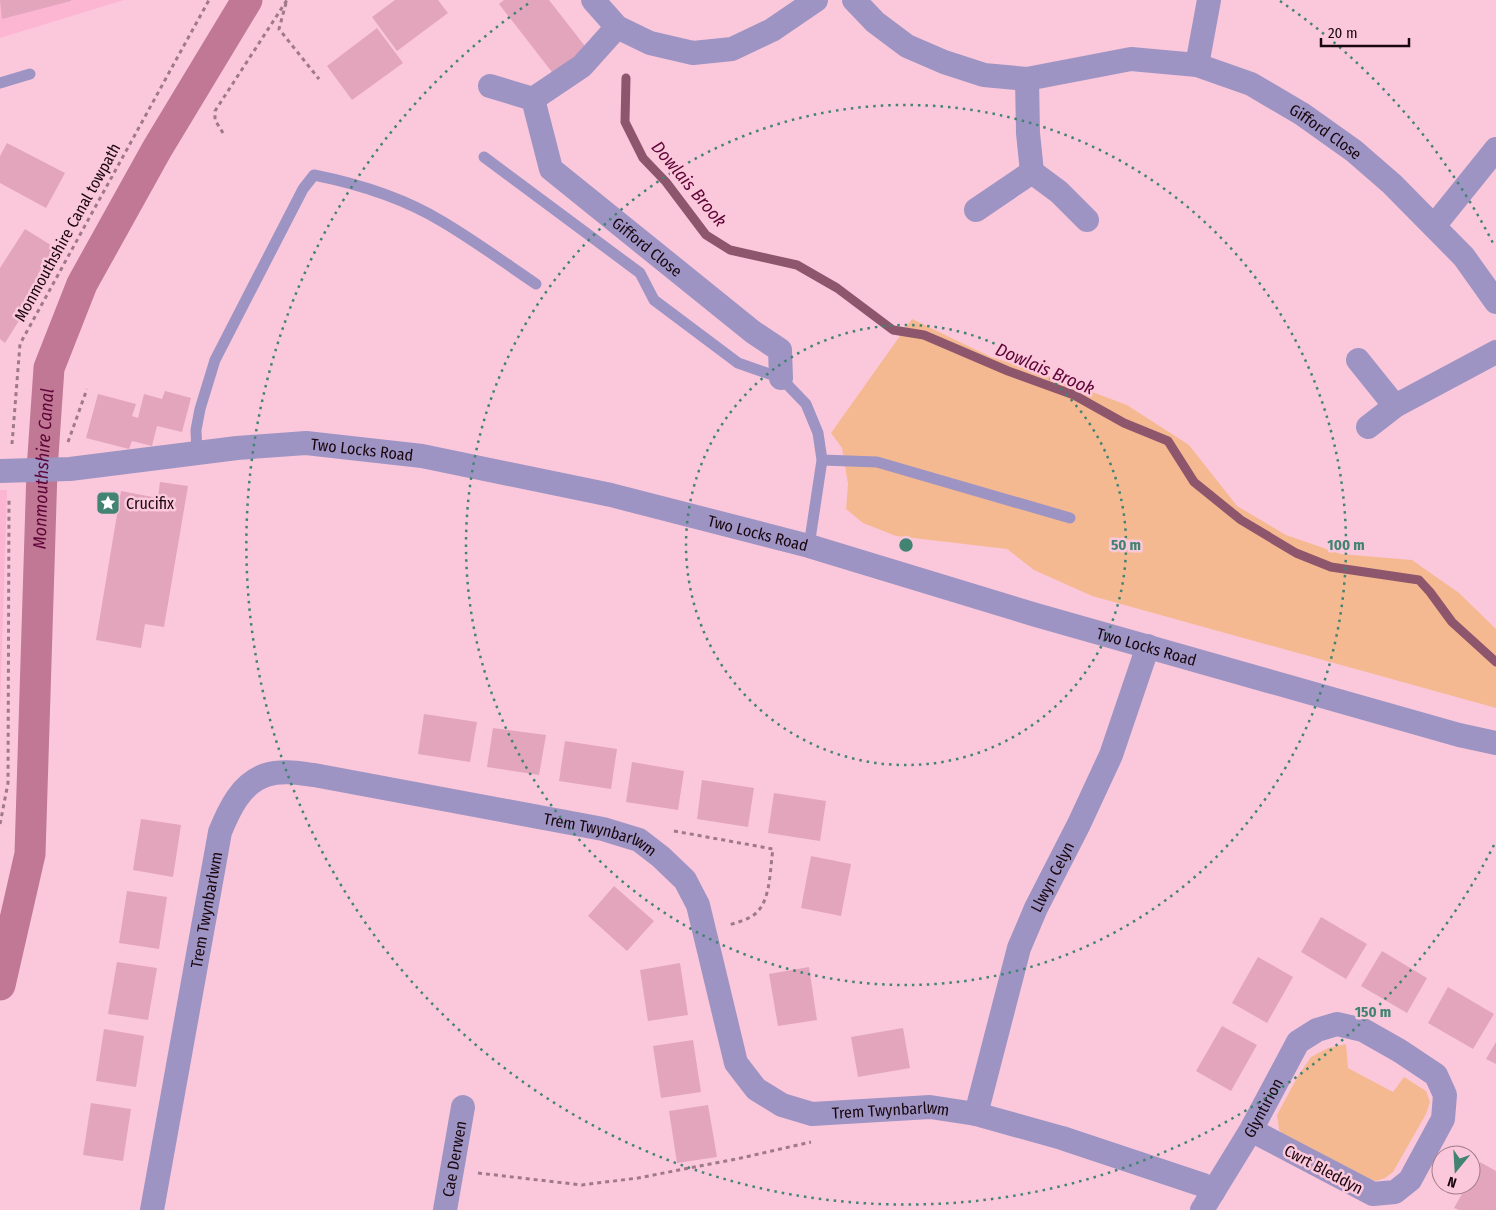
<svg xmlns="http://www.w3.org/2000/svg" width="1496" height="1210" font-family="'Fira Sans Condensed',sans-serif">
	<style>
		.built { fill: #fdb6d1 }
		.green { fill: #f5b991 }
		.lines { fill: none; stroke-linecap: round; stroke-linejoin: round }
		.stream { stroke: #8e566c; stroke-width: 9 }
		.canal { stroke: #c07895; stroke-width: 31 }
		.building { fill: #e3a5bc }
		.path { stroke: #9f7987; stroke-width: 3; stroke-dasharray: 4 4; stroke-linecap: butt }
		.lane { stroke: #9e94c4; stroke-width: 11 }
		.street { stroke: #9e94c4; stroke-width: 24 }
		.ring { fill: none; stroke: #428372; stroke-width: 2.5; stroke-dasharray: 2.5 5 }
		.labels { text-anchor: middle; stroke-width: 5; stroke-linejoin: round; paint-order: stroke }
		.street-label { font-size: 16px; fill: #1a060e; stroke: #fbc8db }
		.poi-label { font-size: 16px; fill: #1a060e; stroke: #fbc8db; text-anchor: start }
		.water-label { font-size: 18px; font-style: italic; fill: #5f0437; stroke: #fbc8db }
		.centre { fill: #428372; stroke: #fbc8db; stroke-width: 2.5 }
		.ring-label { font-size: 15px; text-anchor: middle; font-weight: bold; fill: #428372; stroke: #fbc8db; stroke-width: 5; stroke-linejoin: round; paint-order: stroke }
	</style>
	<rect width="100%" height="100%" fill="#fbc8db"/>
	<!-- built -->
	<path class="built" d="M0,0H124L0,38Z
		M0,490H7L0,711Z"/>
	<!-- green -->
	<path class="green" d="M912,319L991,357L1034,370L1127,405L1189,445L1237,506L1286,535L1341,554L1412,560L1459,593L1496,629V708L1092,596L1034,570L1007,549L896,536L863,523L846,509L848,484L842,448L831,433Z
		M1346,1044L1348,1068L1393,1092L1404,1077L1426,1091L1430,1102L1426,1114L1393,1172L1385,1178L1376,1181L1361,1177L1289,1140L1279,1130L1277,1115L1298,1076L1311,1057L1328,1048Z"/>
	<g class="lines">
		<!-- stream -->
		<path class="stream" d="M626,78L625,122L643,158L666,182L706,235L730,250L797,265L837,288L893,330L924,335L1008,371L1074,395L1124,423L1168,441L1194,482L1241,520L1296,553L1331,567L1419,580L1430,592L1452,622L1496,662"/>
		<!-- canal -->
		<path class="canal" id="s1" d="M0,985L30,854L42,470L49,368L82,284L157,149L247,0"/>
	</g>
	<!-- building -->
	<path class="building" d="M0,0H71V1L2,19Z
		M395,0H438L448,13L397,51L372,17Z
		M504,0H549L588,50L555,76L499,4Z
		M377,28L403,63L352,100L327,66Z
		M7,143L65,173L46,208L0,183V156Z
		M25,229L62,252L5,343L0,339V268Z
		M165,391L191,398L182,432L157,426L152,446L132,441L129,449L86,438L98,394L136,404L132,416L138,418L144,394L162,399Z
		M160,482L188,486L164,627L145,624L141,648L96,640L121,491L158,498Z
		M424,714L477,722L470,762L418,754Z
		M493,728L546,735L539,775L487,767Z
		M565,741L617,749L611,789L559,781Z
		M632,762L684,771L678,810L626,802Z
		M702,780L754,788L748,827L697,819Z
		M774,793L826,801L820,841L768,833Z
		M141,819L181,825L173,877L133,870Z
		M811,856L851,864L841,916L801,908Z
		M614,886L654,921L627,951L588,916Z
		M127,891L167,897L159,949L119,943Z
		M1321,917L1367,944L1346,979L1301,952Z
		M1382,951L1427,978L1407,1013L1361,986Z
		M1258,957L1293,977L1267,1023L1232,1003Z
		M117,962L157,968L148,1020L108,1014Z
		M680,963L688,1015L648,1021L640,970Z
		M809,967L817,1020L778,1026L769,974Z
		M1448,987L1494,1014L1473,1049L1428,1023Z
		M1222,1026L1257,1045L1231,1091L1196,1071Z
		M903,1028L910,1068L858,1077L851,1037Z
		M104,1029L144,1036L136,1087L96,1081Z
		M693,1040L701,1092L661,1098L653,1046Z
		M1496,1042V1064L1486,1059Z
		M91,1103L131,1109L123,1161L83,1155Z
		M708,1105L717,1157L677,1163L669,1111Z
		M1480,1162L1496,1171V1210H1459L1454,1208L1467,1185H1471V1178Z"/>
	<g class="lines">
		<!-- path -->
		<path class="path" d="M286,3L279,29L319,79
			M223,133L215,120V111L287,0
			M68,442L87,389
			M12,444L20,344L209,0
			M0,824L8,783L9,498
			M674,831L773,849C770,867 771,899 757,912C751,919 738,922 729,925
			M478,1173L582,1185L638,1178L741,1158L811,1142"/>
		<!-- lane -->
		<path class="lane" d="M0,83L30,74
			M484,157L640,273L654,300L738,363L781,378L806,404L818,433L822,460L809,546
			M197,453L196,430L200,409L215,360L303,189L314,175C359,184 404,198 443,222C475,241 505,263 536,284
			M822,460L877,462L1070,518"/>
		<!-- street -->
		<g class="street">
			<path d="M593,0L617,27L650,43L693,53L732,49L772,30L816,0"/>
			<path id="s2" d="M854,0L875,22L907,46L944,62L984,75L1027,79L1131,59L1197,65L1251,84L1302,114L1354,151L1392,184L1464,257L1496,302"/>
			<path d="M1197,65L1209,0"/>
			<path d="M1027,79L1028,133L1032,172L1059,192L1087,220"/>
			<path id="s3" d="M490,86L533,99L551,169L753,332L780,350L781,378"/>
			<path d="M533,99L582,66L617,27"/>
			<path d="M976,210L1032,172"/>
			<path d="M1434,226L1496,149"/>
			<path d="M1358,360L1395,406L1496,352"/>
			<path d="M1368,427L1395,406"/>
			<path id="s4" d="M0,471L70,469L237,448L306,443L422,456L611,495L809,546L1036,615L1459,735L1496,743"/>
			<path id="s5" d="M976,1114L1019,948L1036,908L1079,824L1111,755L1148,646"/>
			<path id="s6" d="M152,1210L220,832C229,810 241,783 266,775C282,770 298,773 314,775L603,829L639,840L661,857L685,880L698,905L736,1063L756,1089L782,1105L812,1114L930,1107L976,1114L1062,1138L1203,1185L1213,1192"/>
			<path id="s7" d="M445,1210L463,1107"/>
			<path id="s8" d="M1202,1210L1251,1130L1298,1042L1317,1030L1337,1024L1363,1030L1400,1051L1436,1075L1445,1095L1443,1119L1410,1180L1395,1192L1373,1194L1251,1130"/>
		</g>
	</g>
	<!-- distance rings -->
	<g class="ring">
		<circle cx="906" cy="545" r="220"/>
		<circle cx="906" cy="545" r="440"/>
		<path d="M1494 845A660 660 0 1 1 532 1M1280 1A660 660 0 0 1 1494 245"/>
	</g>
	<!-- icons -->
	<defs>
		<g id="sight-square" transform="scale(1.25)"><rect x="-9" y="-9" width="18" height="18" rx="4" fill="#428372" stroke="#fbc8db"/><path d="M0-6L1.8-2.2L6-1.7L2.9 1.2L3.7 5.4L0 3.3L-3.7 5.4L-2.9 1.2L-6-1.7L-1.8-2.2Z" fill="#fff"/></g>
	</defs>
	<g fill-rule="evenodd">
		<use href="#sight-square" x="108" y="503"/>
	</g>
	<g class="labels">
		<!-- street labels -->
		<g class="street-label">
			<text dy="6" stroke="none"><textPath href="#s2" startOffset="514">Gifford Close</textPath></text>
			<text transform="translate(67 232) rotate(-61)" y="6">Monmouthshire Canal towpath</text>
			<text dy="6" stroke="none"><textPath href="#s3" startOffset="241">Gifford Close</textPath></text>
			<text dy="6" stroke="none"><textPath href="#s4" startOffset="364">Two Locks Road</textPath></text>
			<text dy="6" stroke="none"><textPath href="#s4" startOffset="769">Two Locks Road</textPath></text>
			<text dy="6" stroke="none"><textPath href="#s4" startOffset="1174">Two Locks Road</textPath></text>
			<text dy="6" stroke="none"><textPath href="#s6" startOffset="801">Trem Twynbarlwm</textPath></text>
			<text dy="6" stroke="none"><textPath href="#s5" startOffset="250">Llwyn Celyn</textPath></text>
			<text dy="6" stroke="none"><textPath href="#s6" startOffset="305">Trem Twynbarlwm</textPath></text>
			<text dy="6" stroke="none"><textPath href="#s8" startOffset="119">Glyntirion</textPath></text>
			<text dy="6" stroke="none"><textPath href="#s6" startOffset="1265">Trem Twynbarlwm</textPath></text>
			<text dy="6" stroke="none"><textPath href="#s7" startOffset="52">Cae Derwen</textPath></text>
			<text transform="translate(1324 1169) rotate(28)" y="6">Cwrt Bleddyn</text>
		</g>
		<!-- poi labels -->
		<g class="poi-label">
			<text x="126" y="509">Crucifix</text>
		</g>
		<!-- water labels -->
		<g class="water-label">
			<text transform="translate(689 184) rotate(50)" y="6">Dowlais Brook</text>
			<text transform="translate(1045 369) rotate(23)" y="6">Dowlais Brook</text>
			<text dy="6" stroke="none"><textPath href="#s1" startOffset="520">Monmouthshire Canal</textPath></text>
		</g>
	</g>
	<circle cx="906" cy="545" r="8" class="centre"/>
	<g class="ring-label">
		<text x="1126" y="550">50 m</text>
		<text x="1346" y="550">100 m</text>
		<text x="1373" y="1017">150 m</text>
	</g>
	<!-- north arrow -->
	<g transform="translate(1456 1170) rotate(198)"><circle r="24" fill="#fbc8db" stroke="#a17a89"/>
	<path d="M0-4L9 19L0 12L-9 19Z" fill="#428372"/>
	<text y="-8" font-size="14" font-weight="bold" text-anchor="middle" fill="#1a060e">N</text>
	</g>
	<!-- scale -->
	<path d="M1321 38v8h88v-8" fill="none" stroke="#1a060e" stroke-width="2.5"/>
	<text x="1328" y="38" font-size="15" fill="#1a060e" stroke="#fbc8db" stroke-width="4" paint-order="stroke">20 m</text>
</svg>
